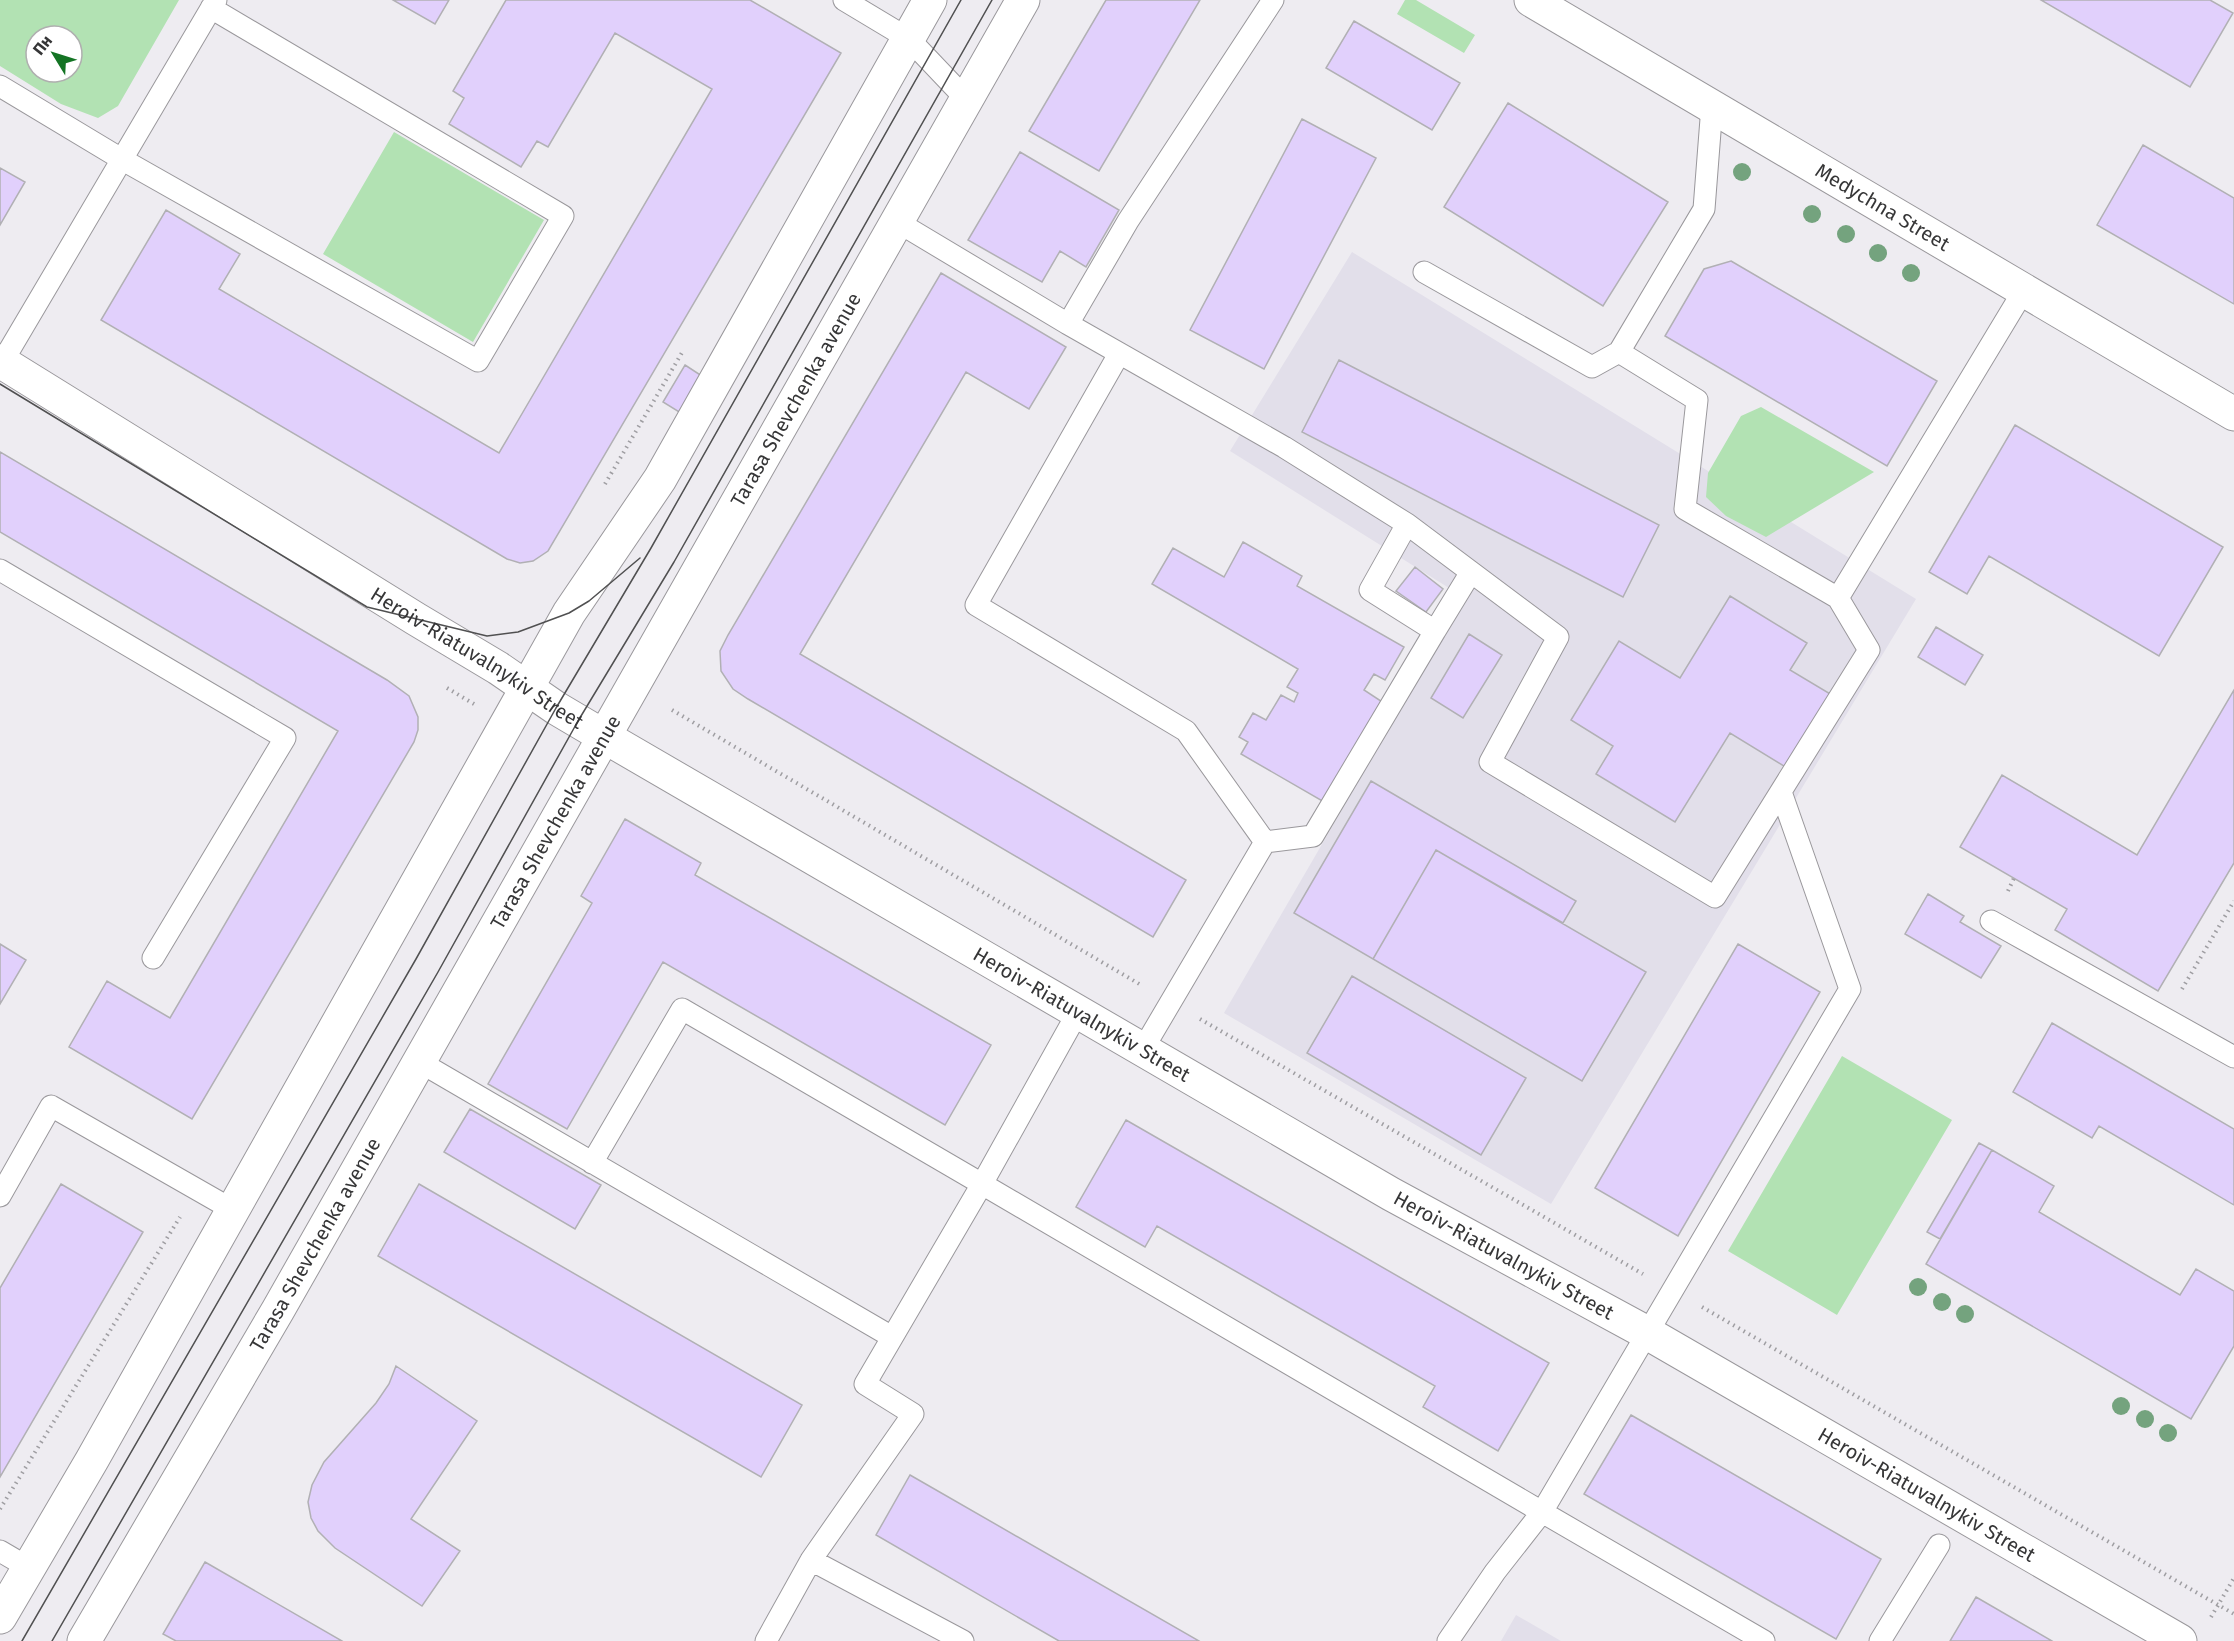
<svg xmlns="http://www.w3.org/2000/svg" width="2234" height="1641" font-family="'Fira Sans',sans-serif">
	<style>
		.built { fill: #e2dfea }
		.green { fill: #b2e2b3; fill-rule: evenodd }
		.building { fill: #e1d0fc; stroke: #b1b0b4; stroke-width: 1.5 }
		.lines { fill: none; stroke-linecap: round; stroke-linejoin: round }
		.lane-casing { stroke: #9a989c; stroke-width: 23 }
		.street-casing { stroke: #9a989c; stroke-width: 35 }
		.secondary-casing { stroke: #9a989c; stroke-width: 35 }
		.path { stroke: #9f9ea2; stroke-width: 4; stroke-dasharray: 1.5 4.5; stroke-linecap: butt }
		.lane { stroke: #fff; stroke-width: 21 }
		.street { stroke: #fff; stroke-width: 33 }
		.secondary { stroke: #fff; stroke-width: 33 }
		.tram { stroke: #505051; stroke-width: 1.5 }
		.tree { fill: #74a37e }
		.labels { text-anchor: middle; stroke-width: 4.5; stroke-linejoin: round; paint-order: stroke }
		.street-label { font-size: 20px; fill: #363637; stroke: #fff }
	</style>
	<rect width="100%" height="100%" fill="#eeecf1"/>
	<!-- built -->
	<path class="built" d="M1352,252L1916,599L1551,1204L1224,1013L1465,598L1230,451Z
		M1516,1615L1561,1641H1501Z"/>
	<!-- green -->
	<path class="green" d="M0,0H179L118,106L98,118L61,104L0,66ZM36,36H72V72H36Z
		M1405,0H1416L1475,35L1464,53L1397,14Z
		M394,132L544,220L473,342L323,254Z
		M1761,407L1874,472L1766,537L1726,516L1706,497L1708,473L1741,416Z
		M1842,1056L1952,1120L1837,1315L1728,1251Z"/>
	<!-- building -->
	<path class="building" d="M393,0H449L435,24Z
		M506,0H750L841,53L548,551L533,561L520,563L507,559L101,320L166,210L240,254L219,289L499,453L712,89L615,33L548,147L537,141L521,167L449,124L464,98L453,91Z
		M1106,0H1200L1099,171L1029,131Z
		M2041,0H2210L2233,13L2190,87Z
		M1354,21L1460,83L1432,130L1326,68Z
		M1508,103L1668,202L1603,306L1444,207Z
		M1302,119L1376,158L1264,369L1190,330Z
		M2143,145L2234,198V304L2097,225Z
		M1020,152L1119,210L1086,267L1060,251L1042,282L968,240Z
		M0,168L25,182L0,225Z
		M1731,261L1937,381L1887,466L1665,336L1704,269Z
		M941,273L1066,347L1029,409L966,372L800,654L1186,880L1153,937L748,699L733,689L721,671L720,651L728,635Z
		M1339,360L1659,525L1623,597L1302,432Z
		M685,365L705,378L684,415L663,402Z
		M2015,425L2223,547L2159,656L1989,556L1967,594L1929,572Z
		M0,452L387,680L409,696L418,717V730L414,742L192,1119L69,1047L107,981L170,1018L338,731L0,532Z
		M1243,542L1302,576L1297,586L1404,647L1385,680L1374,674L1364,690L1390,707L1331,806L1241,754L1248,742L1239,737L1253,713L1266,720L1281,695L1294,702L1298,693L1287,687L1298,669L1152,584L1173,548L1224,577Z
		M1415,567L1443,589L1426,612L1396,591Z
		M1730,596L1807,643L1790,670L1837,698L1792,771L1730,733L1675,822L1596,774L1613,746L1571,720L1619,641L1680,678Z
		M1936,627L1983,655L1965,685L1918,657Z
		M1469,634L1502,655L1463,718L1431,698Z
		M2234,690V863L2158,991L2055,930L2067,909L1960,847L2002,775L2137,855Z
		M1371,781L1576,901L1563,923L1436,850L1373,959L1294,913Z
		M625,819L701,863L695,875L991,1045L945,1125L663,962L567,1129L488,1084L592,903L581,896Z
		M1436,850L1646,972L1582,1081L1373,959Z
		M1928,894L1964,916L1960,922L2001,946L1981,978L1905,934Z
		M0,944L26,960L0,1004Z
		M1738,944L1820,992L1678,1236L1595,1188Z
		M1352,976L1526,1078L1481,1155L1307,1053Z
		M2052,1023L2234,1129V1205L2099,1126L2092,1138L2013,1092Z
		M470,1109L601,1185L575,1229L444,1152Z
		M1126,1120L1549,1363L1498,1451L1423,1407L1435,1386L1157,1226L1145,1247L1076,1207Z
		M1979,1143L1992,1150L1940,1239L1927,1232Z
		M1992,1150L2054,1186L2039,1212L2180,1295L2196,1269L2234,1291V1346L2191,1419L1926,1264Z
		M61,1184L143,1232L0,1477V1288Z
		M419,1184L802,1405L761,1477L378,1256Z
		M396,1366L477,1421L411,1519L460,1551L422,1606L335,1548L318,1531L311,1518L308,1502L312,1485L324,1462L376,1403L389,1384Z
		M1631,1415L1881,1559L1836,1639L1584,1494Z
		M910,1475L1199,1641H1059L876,1535Z
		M205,1562L342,1641H176L163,1634Z
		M1976,1597L2052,1641H1950Z"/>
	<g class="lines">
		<!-- lane casing -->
		<g class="lane-casing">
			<path id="lane" d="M844,0L909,39L965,98
				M0,86L123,160L478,361L563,216L211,8
				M896,221L1068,324L1128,221L1273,0
				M1424,272L1592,367L1619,352L1704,209L1712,106
				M1068,324L1284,447L1407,524L1558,637L1490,762L1715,897L1869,650L1838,598L2024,290
				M1619,352L1697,400L1685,509L1838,598
				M1119,354L976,605L1186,731L1265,842L1143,1049
				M0,366L216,0
				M0,570L285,738L153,958
				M1435,631L1471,572
				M1265,842L1313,836L1435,631L1370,590L1407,524
				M1991,921L2234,1057
				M1078,1012L982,1184L1542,1512L1495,1572L1448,1641
				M418,1061L892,1337
				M592,1163L682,1009L982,1184L865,1384L913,1414L811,1560L766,1641
				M0,1196L51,1106L233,1210
				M0,1551L29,1568
				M811,1560L963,1641
				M1764,1641L1542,1512L1850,989L1781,792
				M1880,1641L1939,1545"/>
		</g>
		<!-- street casing -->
		<g class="street-casing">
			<g id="street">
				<path id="s1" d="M1531,0L2234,414"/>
				<path id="s2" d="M0,361L416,619L498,668L556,708L605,737L1391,1194L1649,1334L2180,1641"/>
			</g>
		</g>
		<!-- secondary casing -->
		<g class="secondary-casing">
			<g id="secondary">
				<path d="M0,1617L92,1460L569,613L660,479L930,0"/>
				<path id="s3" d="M84,1641L278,1310L1023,0"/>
			</g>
		</g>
		<!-- path -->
		<path class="path" d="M605,484L683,351
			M447,688L474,704
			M672,710L1141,985
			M2008,891L2014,878
			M2182,989L2234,901
			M1200,1019L1643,1274
			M1702,1307L2234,1614
			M0,1509L180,1217
			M2211,1617L2234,1578"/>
		<!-- lane -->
		<use href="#lane" class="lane"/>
		<!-- street -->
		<use href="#street" class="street"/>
		<!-- secondary -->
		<use href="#secondary" class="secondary"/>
		<!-- tram -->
		<path class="tram" d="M0,384L367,607L487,636L518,632L569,613L589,601L640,558
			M22,1641L416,959L556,708L651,548L961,0
			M52,1641L438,972L578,721L674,562L992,0"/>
	</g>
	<!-- trees -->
	<g class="tree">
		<circle cx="1742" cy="172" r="9"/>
		<circle cx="1812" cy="214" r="9"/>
		<circle cx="1846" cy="234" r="9"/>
		<circle cx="1878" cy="253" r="9"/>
		<circle cx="1911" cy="273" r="9"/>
		<circle cx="1918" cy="1287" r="9"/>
		<circle cx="1942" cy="1302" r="9"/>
		<circle cx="1965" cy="1314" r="9"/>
		<circle cx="2121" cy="1406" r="9"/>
		<circle cx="2145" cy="1419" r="9"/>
		<circle cx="2168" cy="1433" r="9"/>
	</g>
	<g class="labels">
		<!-- street labels -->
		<g class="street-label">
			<text dy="7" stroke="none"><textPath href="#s1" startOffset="408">Medychna Street</textPath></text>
			<text dy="7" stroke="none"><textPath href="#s3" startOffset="1431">Tarasa Shevchenka avenue</textPath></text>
			<text dy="7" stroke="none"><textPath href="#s2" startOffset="562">Heroiv-Riatuvalnykiv Street</textPath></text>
			<text dy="7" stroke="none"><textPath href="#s3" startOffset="945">Tarasa Shevchenka avenue</textPath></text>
			<text dy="7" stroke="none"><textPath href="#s2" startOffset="1264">Heroiv-Riatuvalnykiv Street</textPath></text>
			<text dy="7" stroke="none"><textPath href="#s3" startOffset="459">Tarasa Shevchenka avenue</textPath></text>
			<text dy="7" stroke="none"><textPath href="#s2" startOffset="1750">Heroiv-Riatuvalnykiv Street</textPath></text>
			<text dy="7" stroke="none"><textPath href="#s2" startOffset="2236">Heroiv-Riatuvalnykiv Street</textPath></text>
		</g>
	</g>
	<!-- north arrow -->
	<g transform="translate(54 54) rotate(308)"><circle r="28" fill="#ffffff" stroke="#afafaf" stroke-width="1.5"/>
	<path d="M0-4.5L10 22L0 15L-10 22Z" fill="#147424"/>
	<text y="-9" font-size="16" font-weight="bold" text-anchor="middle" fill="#363637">Пн</text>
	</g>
</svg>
